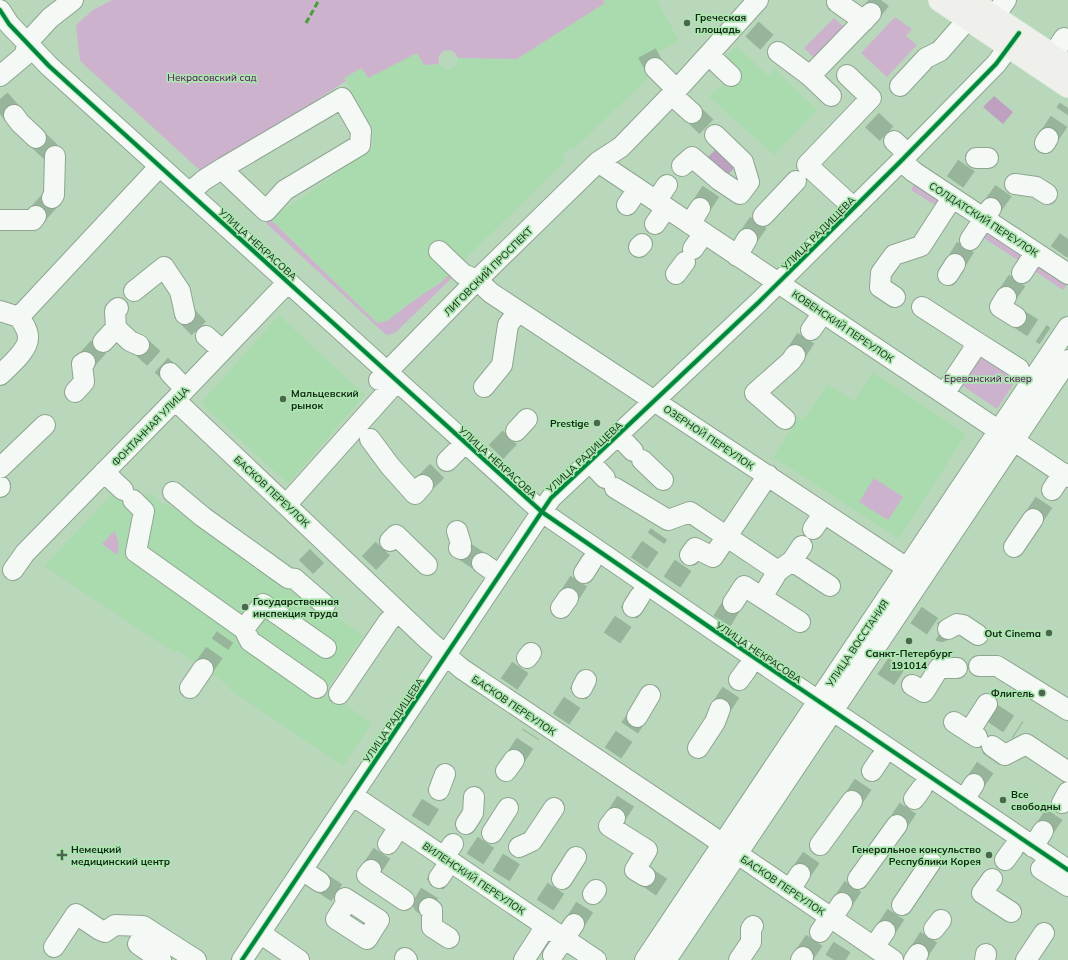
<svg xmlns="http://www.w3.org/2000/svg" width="1068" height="960" font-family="Mulish,sans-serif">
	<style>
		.built { fill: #aadbae }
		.green { fill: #cdb2ce }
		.forest { fill: #bea0c0 }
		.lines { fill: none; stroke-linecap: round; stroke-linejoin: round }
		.minor-tunnel { stroke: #97b59a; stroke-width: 20; stroke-dasharray: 20 10; stroke-linecap: butt }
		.minor-casing { stroke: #8ea590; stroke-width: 22 }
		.major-casing { stroke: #e0ede0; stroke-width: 24 }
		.minor { stroke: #f4f9f5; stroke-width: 20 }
		.major { stroke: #eff0eb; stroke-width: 22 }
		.quiet { stroke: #4a9c3d; stroke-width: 3; stroke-dasharray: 6 3; stroke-linecap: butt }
		.cycleway-casing { stroke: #ace5b0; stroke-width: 6 }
		.cycleway { stroke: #00873e; stroke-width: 4 }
		.poi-dot { fill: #4c664e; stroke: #ace5b0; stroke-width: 1.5 }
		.labels { text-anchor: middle; stroke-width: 3.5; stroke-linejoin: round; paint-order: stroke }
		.poi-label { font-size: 10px; font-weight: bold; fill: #112814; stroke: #ace5b0; text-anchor: start }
		.park-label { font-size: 10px; fill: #540657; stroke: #ace5b0 }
		.street-label { font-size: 10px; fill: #112814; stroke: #ace5b0 }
	</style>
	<rect width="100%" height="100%" fill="#b9d8bb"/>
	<!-- built -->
	<path class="built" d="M603,0H657L679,41L657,53L662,61L646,80L574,149L571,147L562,155L566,160L452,272L440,283L410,303L387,321L377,323L270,219L372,149L373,130L344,78L363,68L368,78L417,53L424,65L439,64L444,68L447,69H450L455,66L458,58L517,59L604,3Z
		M737,46L768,76L775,69L817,110L774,155L709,97L736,71L724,58Z
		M279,315L365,395L288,484L201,403Z
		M873,372L966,434L899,539L773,457L789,432L797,416L803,420L828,384L854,401Z
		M116,490L141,502L149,492L164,505L166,503L295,594L299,589L363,636L328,687V693L372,723L343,766L229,689L230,687L219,679L176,650L174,652L44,566Z"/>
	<!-- green -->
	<path class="green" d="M112,0H603L605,3L517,59L458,58C453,44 435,50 439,64L424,65L417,53L368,78L362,68L344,78L346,81L203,173L80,61L76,25L93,10Z
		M895,17L912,29L906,36L917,45L887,77L861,53Z
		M834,18L845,28L815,59L804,48Z
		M915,183L944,201L939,208L911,190Z
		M270,219L377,323L387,321L410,303L440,283L452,272L455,275L395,333L386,335L266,223Z
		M984,228L1029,257L1024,264L979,235Z
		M1034,261L1068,283L1063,290L1030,268Z
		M980,348L1020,374L997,409L957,382Z
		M874,478L903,497L888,520L859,502Z
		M114,531C119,540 120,546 117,555L102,544Z"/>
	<!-- forest -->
	<path class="forest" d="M994,96L1013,112L1003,124L983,107Z
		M721,144L740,162L723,180L703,162Z"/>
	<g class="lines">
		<!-- minor-tunnel -->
		<path class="minor-tunnel" d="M871,13L881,0
			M752,29L778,52
			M647,53L655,68
			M0,99L14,115
			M692,113L715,135
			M872,120L894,141
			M36,138L55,156
			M1048,138L1068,108
			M955,182L971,159L976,158
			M992,207L1009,183L1015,184
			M700,208L715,185
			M36,216L52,198
			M747,239L763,216
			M1059,252L1068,239
			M955,264L970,240
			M1006,297L1022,273
			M185,314L206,336
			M1016,317L1045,336
			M139,345L170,373
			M795,355L811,330
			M85,362L103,342
			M496,452L516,431
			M423,485L447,461
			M1033,519L1052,490
			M461,549L482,563
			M369,563L390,541
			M639,563L659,534
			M306,567L317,556
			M672,582L690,555
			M568,598L584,573
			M916,615L941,632L948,629
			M722,621L733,603
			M612,638L633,607
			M883,666L912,685
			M203,669L225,637
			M509,684L527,658
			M720,709L739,680
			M992,713L1018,730
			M561,719L582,688
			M613,753L637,717
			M514,760L531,734
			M974,784L996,752
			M852,801L872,771
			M615,818L627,799
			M420,821L439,790
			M897,825L914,799
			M1043,831L1062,803
			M475,859L492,833
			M371,870L388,844
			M800,874L820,845
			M501,876L519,847
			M645,876L669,892
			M320,882L345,898
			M842,903L858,879
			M545,905L562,879
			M429,908L423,904L439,878
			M574,924L593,894
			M885,931L902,905
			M918,954L934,929
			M803,957L820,932
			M834,960L842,947"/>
		<!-- minor casing -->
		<g class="minor-casing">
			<path id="minor" d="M837,2L864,21
				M0,10L9,24L49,66L542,512L715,631L1068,870
				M994,17L1006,0
				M778,52L810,76L831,96
				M709,55L731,76
				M1052,56L1064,38
				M655,68L669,82
				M847,75L871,98L807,165L854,208
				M0,76L25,55L27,43L50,18L73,0
				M810,76L871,13
				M900,86L926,58L940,51L968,19
				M672,95L692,113
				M14,115L20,123L36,138
				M894,141L908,154
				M1045,143L1048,138
				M976,158H988
				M901,161L914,172L1068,274
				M598,162L1068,477
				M682,166L692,157L719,180L740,194L749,182L743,162L715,135
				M1015,184L1036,187L1047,194
				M189,193L204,180L223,168L342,98L361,131L360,145L285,190L266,211L228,175L223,168
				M52,198L54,195L55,156
				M656,201L667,185
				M627,205L638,189
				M763,216L796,181
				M0,220H33L36,216
				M655,224L666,208
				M690,224L700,208
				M970,240L991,208
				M639,247L642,244
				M693,249L704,233
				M439,251L463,274L477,280L491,293L919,576
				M737,256L747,239
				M1022,273L1035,253
				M676,274L685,262
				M948,275L955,264
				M134,291L164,267L180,291L185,314
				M895,297L880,287L881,273L894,255L921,246L952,198
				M1006,297L1000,307L1016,317
				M922,307L978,343L944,394
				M0,311L19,317L160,166
				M116,328L130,341L139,345
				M811,330L823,313
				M206,336L222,350
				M103,342L116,328L115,311L118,308
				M978,343L1019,369
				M170,373L185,389
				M0,375C9,366 29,350 28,337C28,330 23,323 19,317
				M379,380L477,280L598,162L621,147L682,84L758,0
				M484,387L502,365L508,325L518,311
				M75,392L84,382L82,364L85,362
				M175,400L286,505L428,640L462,669L701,829L893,960
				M785,419L755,393L791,361L795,355
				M516,431L527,419
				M618,435L633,451
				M370,439L390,466L415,494L423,485
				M642,460L663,480
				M447,461L457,451
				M590,462L605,478
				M0,468L45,425
				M104,472L123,490
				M0,486V487
				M615,488L668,520L690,512L778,571
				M1052,490L1063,473
				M173,492L203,517L288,578L295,579L325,605
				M133,500L144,511L136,552L244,629L250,641L317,688
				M286,505L397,381
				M813,529L824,513
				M457,531L461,544L459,548L461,549
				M390,541L396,535L427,565
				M1014,547L1033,519
				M690,555L695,548L713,557L768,475
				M792,561L802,546
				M482,563L499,575
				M13,570L25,553L175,400L288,282
				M584,573L591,562
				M762,597L778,571L792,561L830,586
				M733,603L744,586L800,622
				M633,607L640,596
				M561,608L568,598
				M244,629L263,604L326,648
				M948,629L957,624L963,625L978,635
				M527,658L531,653
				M979,666H997L1068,710
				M739,680L747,669
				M912,685L924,692L939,668H957
				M190,688L203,669
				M582,688L586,680
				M339,694L388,622L398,612
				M637,717L650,695
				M954,722L977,737
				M969,732L987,704
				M992,746L1005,755L1026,744L1068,772
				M698,748L715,722L720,709
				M506,771L514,760
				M872,771L880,759
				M439,790L445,774
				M352,795L596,960
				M914,799L922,788
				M964,800L974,784
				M1062,803L1068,792
				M615,818L609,826L647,850L635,870L645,876
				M466,824L473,813L474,797
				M492,833L508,808
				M388,844L399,827
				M820,845L852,801
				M519,847L532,841L554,808
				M1033,847L1043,831
				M444,857L453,844
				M1005,860L1013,849
				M1041,869L1068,886
				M302,870L320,882
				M371,870L367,875L404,900
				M439,878L450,862
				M562,879L576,857
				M858,879L897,825
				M992,879L982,893L1011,912
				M790,890L800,874
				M593,894L596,890
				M345,898L348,900L379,920L367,939L336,919L348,900
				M902,905L931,862
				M429,908L432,910V927L449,938
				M832,918L842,903
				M148,929L138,944L161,960
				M934,929L941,920
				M820,932L830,917
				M260,933L299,960
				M54,947L76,914L100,930L105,932L115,925L143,926L196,960
				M874,947L885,931
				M553,955L574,924
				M405,958L407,960
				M242,960L551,498L759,302L901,161L996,64L1019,33
				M524,960L546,926
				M645,960L1068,327
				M666,960L1068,360
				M739,960L751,942V929L753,926
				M801,960L803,957
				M914,960L918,954
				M985,960L986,954
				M1026,960L1044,933"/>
		</g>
		<!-- major casing -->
		<g class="major-casing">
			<path id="major" d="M940,0L1068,86
				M969,0L1068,66"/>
		</g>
		<!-- minor -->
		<use href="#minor" class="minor"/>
		<!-- major -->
		<use href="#major" class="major"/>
		<!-- quiet -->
		<path class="quiet" d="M306,23L319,0"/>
		<!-- cycleway casing -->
		<g class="cycleway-casing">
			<path id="cycleway" d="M0,10L9,24L49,66L542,512L715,631L1068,870
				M242,960L551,498L759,302L901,161L996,64L1019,33"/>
		</g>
		<!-- cycleway -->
		<use href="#cycleway" class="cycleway"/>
	</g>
	<!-- markers -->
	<g class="poi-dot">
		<circle cx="687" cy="23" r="4"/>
		<circle cx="283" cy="399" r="4"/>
		<circle cx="597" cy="423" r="4"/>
		<circle cx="245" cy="607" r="4"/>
		<circle cx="1049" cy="633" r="4"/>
		<circle cx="909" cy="641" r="4"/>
		<circle cx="1042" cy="693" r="4"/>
		<circle cx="1003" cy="800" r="4"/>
		<path d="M60 849h4v4h4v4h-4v4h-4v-4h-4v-4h4z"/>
		<circle cx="989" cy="855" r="4"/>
	</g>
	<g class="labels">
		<!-- poi labels -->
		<g class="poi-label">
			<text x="695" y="21">Греческая<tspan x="695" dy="12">площадь</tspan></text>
			<text x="291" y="397">Мальцевский<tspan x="291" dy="12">рынок</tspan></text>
			<text x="589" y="427" text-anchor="end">Prestige</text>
			<text x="253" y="605">Государственная<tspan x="253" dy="12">инспекция труда</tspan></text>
			<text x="1041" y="637" text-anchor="end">Out Cinema</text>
			<text x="909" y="657" text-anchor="middle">Санкт-Петербург<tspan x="909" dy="12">191014</tspan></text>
			<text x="1034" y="697" text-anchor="end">Флигель</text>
			<text x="1011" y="798">Все<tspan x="1011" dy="12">свободны</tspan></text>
			<text x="71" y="853">Немецкий<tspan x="71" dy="12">медицинский центр</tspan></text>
			<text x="981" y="853" text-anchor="end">Генеральное консульство<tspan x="981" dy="12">Республики Корея</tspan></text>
		</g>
		<!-- park labels -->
		<g class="park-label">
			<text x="212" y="81">Некрасовский сад</text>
			<text x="988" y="382">Ереванский сквер</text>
		</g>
		<!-- street labels -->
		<g class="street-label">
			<text transform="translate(984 219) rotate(33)" y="4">СОЛДАТСКИЙ ПЕРЕУЛОК</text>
			<text transform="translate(818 233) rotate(-45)" y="4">УЛИЦА РАДИЩЕВА</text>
			<text transform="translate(258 244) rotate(42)" y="4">УЛИЦА НЕКРАСОВА</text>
			<text transform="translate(488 271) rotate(-45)" y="4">ЛИГОВСКИЙ ПРОСПЕКТ</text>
			<text transform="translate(843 326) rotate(34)" y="4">КОВЕНСКИЙ ПЕРЕУЛОК</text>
			<text transform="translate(150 426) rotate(-46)" y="4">ФОНТАННАЯ УЛИЦА</text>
			<text transform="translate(709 437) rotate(34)" y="4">ОЗЕРНОЙ ПЕРЕУЛОК</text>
			<text transform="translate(584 457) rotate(-43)" y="4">УЛИЦА РАДИЩЕВА</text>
			<text transform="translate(498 462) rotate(42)" y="4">УЛИЦА НЕКРАСОВА</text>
			<text transform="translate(272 491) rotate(43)" y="4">БАСКОВ ПЕРЕУЛОК</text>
			<text transform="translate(857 643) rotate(-56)" y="4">УЛИЦА ВОССТАНИЯ</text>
			<text transform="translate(759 652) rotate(34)" y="4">УЛИЦА НЕКРАСОВА</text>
			<text transform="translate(514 705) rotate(34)" y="4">БАСКОВ ПЕРЕУЛОК</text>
			<text transform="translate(393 720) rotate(-56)" y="4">УЛИЦА РАДИЩЕВА</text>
			<text transform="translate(474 878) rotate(34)" y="4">ВИЛЕНСКИЙ ПЕРЕУЛОК</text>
			<text transform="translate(783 885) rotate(34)" y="4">БАСКОВ ПЕРЕУЛОК</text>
		</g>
	</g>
</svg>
